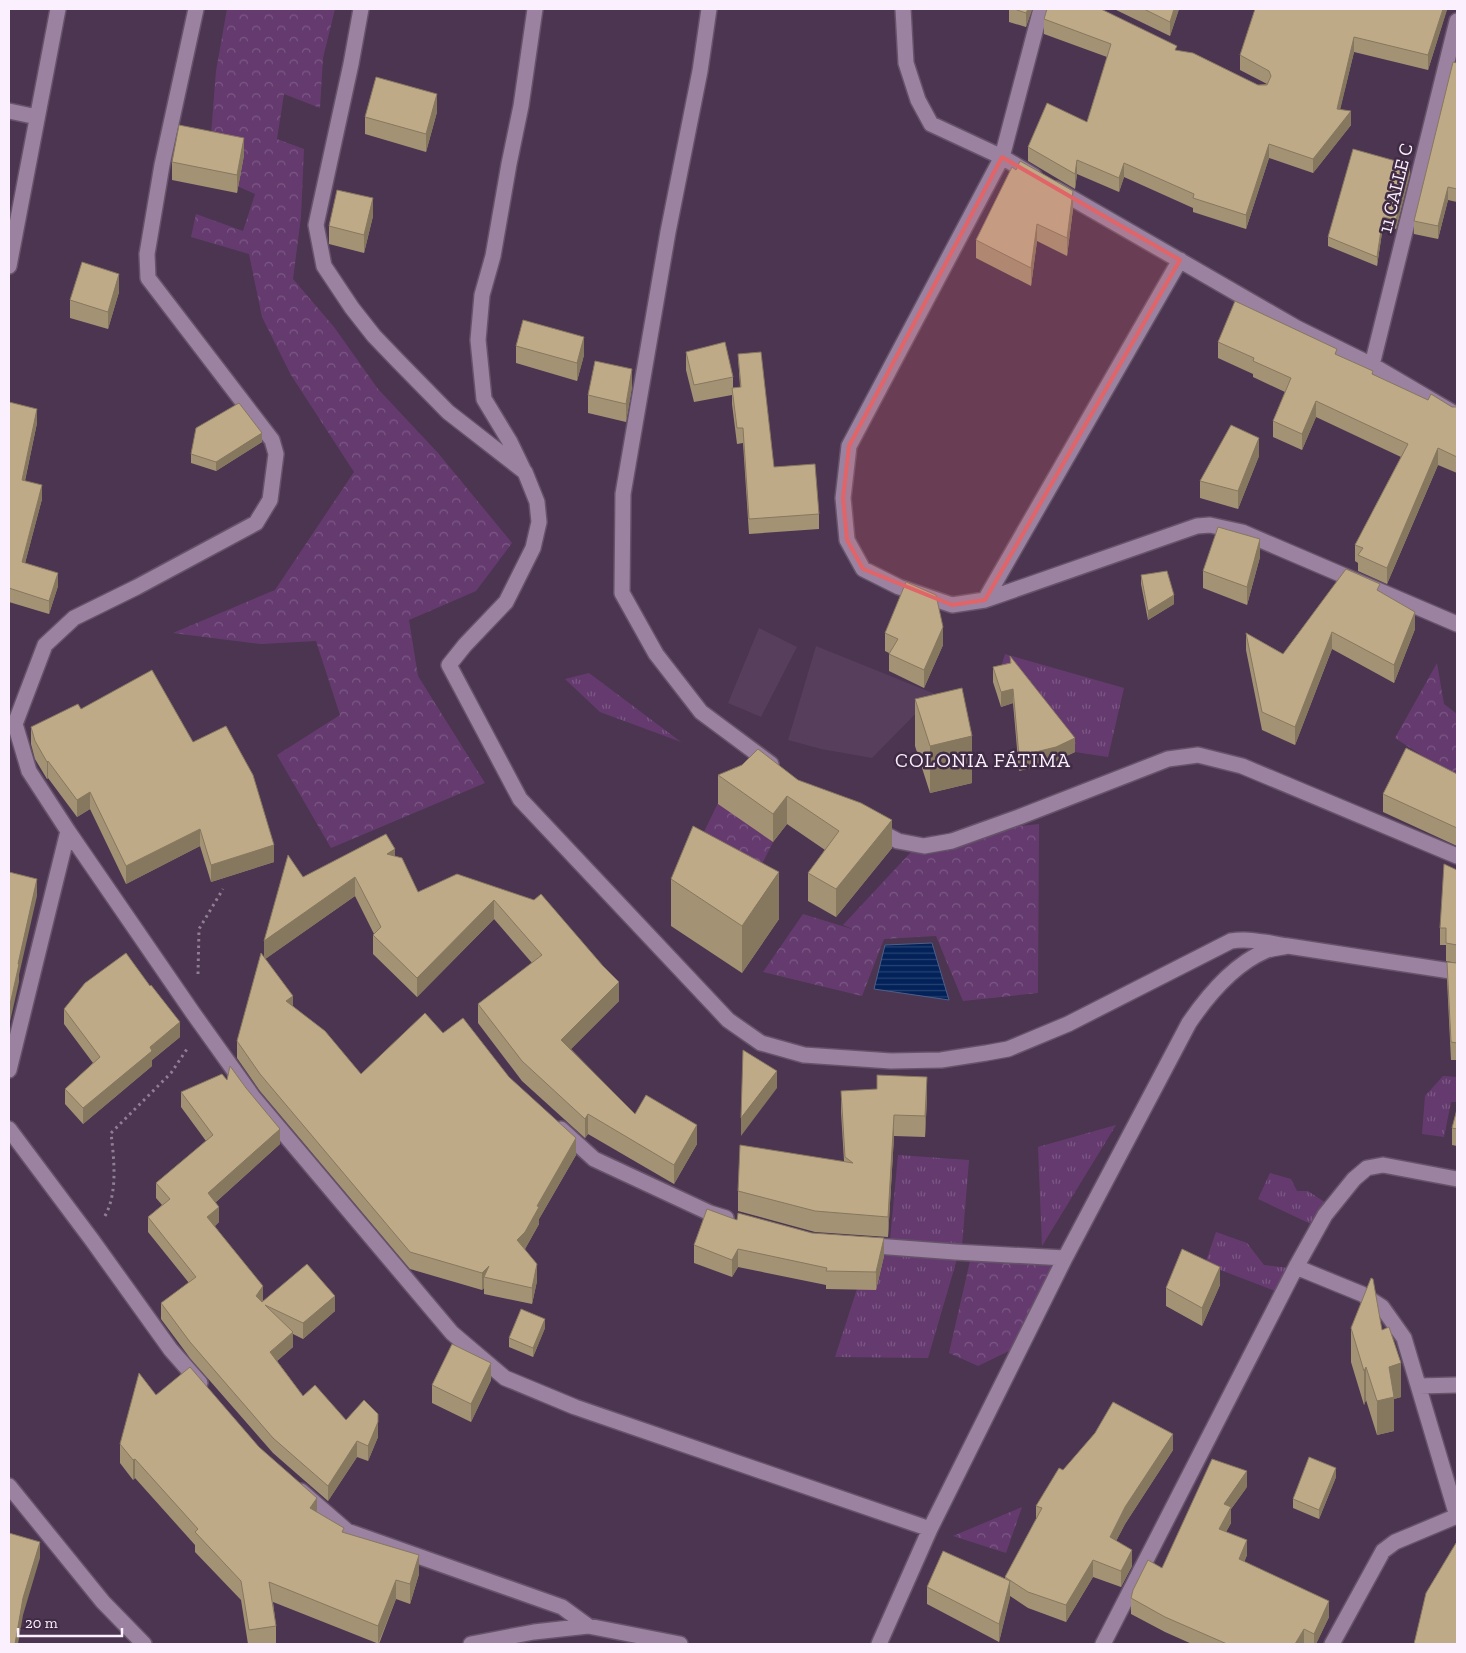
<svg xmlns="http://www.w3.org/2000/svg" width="1466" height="1653" font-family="'Zilla Slab',serif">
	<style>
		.built { fill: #573e5d }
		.grass { fill: url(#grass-tufts) }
		.forest { fill: url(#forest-crowns) }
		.water { fill: url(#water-rules); stroke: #4d608a }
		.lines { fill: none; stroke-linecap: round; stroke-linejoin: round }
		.minor-casing { stroke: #665369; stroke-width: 18 }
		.path { stroke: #907e94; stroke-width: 3; stroke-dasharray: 2.5 4; stroke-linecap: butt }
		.minor { stroke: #9a82a0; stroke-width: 15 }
		.wall { fill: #a49275 }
		.shaded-wall { fill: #86775f }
		.building { fill: #bfaa88; stroke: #86775f }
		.marked { fill: #e16468; fill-opacity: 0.2; stroke: #e16468; stroke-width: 4; stroke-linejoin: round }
		.labels { text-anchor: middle; stroke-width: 5; stroke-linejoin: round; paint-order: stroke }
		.street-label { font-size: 19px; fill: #fbf0fe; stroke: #402b45 }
		.neighbourhood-label { font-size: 20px; letter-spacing: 1px; fill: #fbf0fe; stroke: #402b45 }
	</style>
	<defs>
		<pattern id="grass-tufts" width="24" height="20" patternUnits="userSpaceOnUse" patternTransform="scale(1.25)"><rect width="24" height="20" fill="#653b6f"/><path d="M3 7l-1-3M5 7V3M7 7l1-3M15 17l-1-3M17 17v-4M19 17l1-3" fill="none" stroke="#7c5885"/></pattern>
		<pattern id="forest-crowns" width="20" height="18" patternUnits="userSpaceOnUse" patternTransform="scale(1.25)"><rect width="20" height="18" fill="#653b6f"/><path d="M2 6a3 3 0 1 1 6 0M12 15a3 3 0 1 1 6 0" fill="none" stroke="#7c5885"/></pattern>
		<pattern id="water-rules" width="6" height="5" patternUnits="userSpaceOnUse" patternTransform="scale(1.25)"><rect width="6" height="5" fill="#022259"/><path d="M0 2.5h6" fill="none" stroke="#284272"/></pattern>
	</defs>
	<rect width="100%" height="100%" fill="#4b3550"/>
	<!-- built -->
	<path class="built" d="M759,628L797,647L761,717L728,703Z
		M816,646L935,694L872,758L821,749L788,740Z"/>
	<!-- grass -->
	<path class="grass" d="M1005,654L1124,688L1108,757L1075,752L1038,706L1002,664Z
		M589,673L681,742L600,712L565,679Z
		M1443,1076L1457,1077V1102H1451L1444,1137L1422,1134L1425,1096Z
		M1116,1125L1042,1246L1038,1147Z
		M898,1155L969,1160L962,1246L890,1240Z
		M1270,1173L1291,1179L1297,1191H1308L1329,1205L1313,1225L1258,1199Z
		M1216,1232L1247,1243L1264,1265L1290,1268L1275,1291L1205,1264Z
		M868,1255L957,1259L928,1358L835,1357Z"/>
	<!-- forest -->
	<path class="forest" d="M227,9H335L323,58L320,108L284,94L277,139L304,149L301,217L293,279L334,327L378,389L438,453L512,543L476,591L409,620L418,676L485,783L331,848L277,755L340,715L316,641L261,644L173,633L275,590L354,472L291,375L262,317L249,254L191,237L196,214L243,231L255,194L208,173L216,71Z
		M1437,663L1444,704L1457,714V776L1450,774L1395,738Z
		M718,803L773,842L747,894L689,863Z
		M1039,824L1038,993L963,1001L936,936L884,939L862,996L763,972L803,914L855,930L843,925L926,836Z
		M970,1261L1054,1263L1013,1349L978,1366L949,1353Z
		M1022,1507L1006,1553L953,1536Z"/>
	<!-- water -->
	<path class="water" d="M932,943L949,1000L874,989L885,945Z"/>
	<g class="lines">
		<!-- minor casing -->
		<g class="minor-casing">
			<path id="minor" d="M196,9L162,165L147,254L148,278L272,440L276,454L270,500L256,523L137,587L74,618L45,645L15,724L29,771L68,831L193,1013L253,1097L452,1333L505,1378L575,1407L930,1529
				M361,9L351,64L316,225L324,266L352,308L374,336L398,361L448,412L525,472L537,502L539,522L533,548L506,602L465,645L449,665L520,799L728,1020L761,1043L804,1055L891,1061L941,1060L986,1053L1008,1049L1068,1024L1231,941C1250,938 1269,943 1288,946
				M709,9L700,71L668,232L623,494L622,593L656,654L701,712L771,764
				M903,9L906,63L918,100L931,124L1002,157L1034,176
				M1041,9L1002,157L849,446L843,498L847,540L863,569L899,587L952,605L985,600L1197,526L1210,525L1242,532L1457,624
				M9,111L37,117
				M1056,189L1297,328L1372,365L1457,415
				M9,266L58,9
				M1372,365L1457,21
				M523,469L510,442L484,399L478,340L482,295L493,256L509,164L521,106L535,9
				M985,600L1180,260
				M875,829L898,841L924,846L952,841L1019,817L1168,759L1198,755L1242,766L1457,856
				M9,1070L68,831
				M9,1129L92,1240L171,1350L200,1383
				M561,1129L594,1159L710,1213L726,1218
				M863,1245L955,1252L1065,1258
				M1296,1267L1362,1294L1382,1307L1404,1338L1457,1516
				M1419,1386L1457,1385
				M9,1486L103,1602L144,1644
				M301,1491L347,1531L562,1607L588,1626
				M471,1644L534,1632L588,1626L680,1644
				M879,1644L930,1529L1065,1258L1189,1023C1208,995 1233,965 1265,951C1272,948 1280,948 1288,946L1457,972
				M1103,1644L1296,1267L1325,1215L1354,1179L1367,1168L1383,1165L1457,1179
				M1332,1644L1383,1551L1395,1542L1457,1516"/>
		</g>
		<!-- path -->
		<path class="path" d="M198,974L199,929L223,889
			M105,1216C118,1192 114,1159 111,1133L171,1073L187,1049"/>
		<!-- minor -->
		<use href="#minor" class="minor"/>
	</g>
	<!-- wall -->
	<path class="wall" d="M1009,9H1032L1026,27L1009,22Z
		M1114,9H1179L1170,36Z
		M1447,9L1428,70L1354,52L1340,109L1351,125L1313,173L1269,158L1246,229L1193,212V208L1124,177L1119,192L1077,174L1075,189L1028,161V147L1087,122L1107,57L1044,34V19L1177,51L1258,85L1267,84L1240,70V55Z
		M1457,63V202L1448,200L1438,239L1414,234V221Z
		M437,112L426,152L365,134V117Z
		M244,155L237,193L172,180V162Z
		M1410,173L1396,229L1383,226L1377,266L1328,246V237Z
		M1073,209L1067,256L1037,241L1031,286L976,258V240Z
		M373,216L364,253L329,244V226Z
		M119,292L108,329L70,318V300Z
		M1218,342L1337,355L1373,375L1428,400L1452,407H1457V473L1438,465L1387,584L1358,571V563L1355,561V545L1401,457L1316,417L1302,450L1273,437V421L1285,392L1253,377V374L1218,358Z
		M516,346L584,355L577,381L516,363Z
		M686,352L733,377V388L740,387L738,354L774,467L819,514V529L749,534L743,443L737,444L732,404V395L694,402L686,370Z
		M632,387L626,422L588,413V395Z
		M9,402L37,423L25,481L42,499L25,563L58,586L49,614L9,602Z
		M262,442L216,471L191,463V454Z
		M1259,456L1238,509L1200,498V481Z
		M1260,557L1247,605L1203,588V571Z
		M1141,575L1174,604L1148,620L1141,584Z
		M1380,591L1415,629L1394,683L1332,649L1295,745L1262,730L1246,650V633L1283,654Z
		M885,633L943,645L924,688L889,671V653L885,651Z
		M1010,656L1075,752L1056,761L1019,771L1013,703L1001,707L993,682V667L1010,663Z
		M915,699L972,783L930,793L915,746Z
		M81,709L193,742L274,862L211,882L200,846L126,884L90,809L77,817L48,778L47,779L35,759L31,744V727Z
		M1457,774V846L1383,812V794Z
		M718,775L798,780L892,848L836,917L808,901V873L825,850L787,824L773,842L718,804Z
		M395,856L418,892L534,900L619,1001L571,1049L635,1114L697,1144L674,1184L588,1134L585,1138L522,1081L478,1023V1004L532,963L494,919L417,997L373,954V935L374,934L355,896L265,959L293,1006L361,1074L443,1033L509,1077L576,1155L539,1219V1224L525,1249L537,1281L532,1304L484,1294V1288L482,1290L410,1269L260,1091L237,1058V1041L264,958L303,877Z
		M1457,870V963L1446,961V945H1440V928Z
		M671,879L779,919L742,973L671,926Z
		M1447,962L1457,963V1060H1451L1447,980Z
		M64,1009L180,1037L152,1060V1066L83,1124L65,1104V1089L93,1063L64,1024Z
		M841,1091L927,1097L925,1137L894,1136L888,1237L815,1232L738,1211V1191L844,1161L841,1112Z
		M181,1092L280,1144L216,1202L219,1222L215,1226L263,1301L335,1311L303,1339L293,1334V1347L277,1361L303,1396L378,1437L368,1461L357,1457L328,1501L273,1453L190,1358L161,1319V1303L189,1283L148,1232V1217L162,1205L156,1198V1183L206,1141L181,1107Z
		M1457,1109V1146L1452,1145V1128Z
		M737,1220L884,1256L876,1290L826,1289V1285L738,1267L732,1277L694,1263V1245Z
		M1220,1285L1202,1326L1166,1306V1288Z
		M545,1328L533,1357L509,1347V1338Z
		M1351,1328L1382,1330L1401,1397L1394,1399V1431L1377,1435L1366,1400L1364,1405L1351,1362Z
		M491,1380L471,1422L432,1403V1385Z
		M156,1395L259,1447L317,1512L344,1533L419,1574L410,1604L396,1599L379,1644L273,1602L276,1626V1644H248L241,1600L195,1552V1545L135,1478L133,1480L120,1463V1444Z
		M1173,1450L1125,1524L1116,1541L1132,1566L1121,1587L1093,1577L1066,1622L1028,1608L1010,1596L999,1642L927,1604V1587L1005,1579V1577L1036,1520V1506L1063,1470Z
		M1336,1477L1319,1519L1293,1508V1499Z
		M1247,1487L1231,1509V1523L1226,1532L1247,1555L1244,1562L1329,1617L1316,1644H1192L1165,1632L1131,1614V1598L1162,1568Z"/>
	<!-- shaded-wall -->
	<path class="shaded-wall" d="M1028,9H1032L1026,27V13Z
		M1174,9H1179L1170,36V22Z
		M1443,9H1447V10L1428,70V55Z
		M1354,37V52L1337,123V109Z
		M437,94V112L426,152V134Z
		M1351,111V125L1313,173V159Z
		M244,138V155L237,193V175Z
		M1269,144V158L1246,229V215Z
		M1077,160V174L1075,189V174Z
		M1124,163V177L1119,192V178Z
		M1410,165V173L1396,229V220Z
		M1448,187V200L1438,239V226Z
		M1073,191V209L1067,256V238Z
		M373,198V216L364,253V235Z
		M1383,217V226L1377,266V257Z
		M1037,224V241L1031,286V268Z
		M119,274V292L108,329V312Z
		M584,337V355L577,381V363Z
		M632,369V387L626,422V404Z
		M1316,401V417L1302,450V434Z
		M37,409V423L22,494V480Z
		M262,433V442L216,471V462Z
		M1259,438V456L1238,509V491Z
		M1438,448V465L1387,584V568Z
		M42,485V499L22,575V562Z
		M1260,539V557L1247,605V587Z
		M58,573V586L49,614V601Z
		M1174,595V604L1148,620V611Z
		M1415,612V629L1394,683V665Z
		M943,627V645L924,688V670Z
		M1332,632V649L1295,745V727Z
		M1013,689V703L1001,707V692Z
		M972,736V783L930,793V746Z
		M1075,738V752L1056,761L1019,771V756Z
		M48,761V778L47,779V762Z
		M90,792V809L77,817V800Z
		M787,796V824L773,842V814Z
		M892,820V848L836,917V889Z
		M200,829V846L126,884V866Z
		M274,845V862L211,882V865Z
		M395,849V868L387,854Z
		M779,872V919L742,973V926Z
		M355,877V896L264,960V941Z
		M37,879V896L19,975V982L9,1026V1009L18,964Z
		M494,900V919L417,997V978Z
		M619,982V1001L561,1059V1040Z
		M293,996V1013L286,1001Z
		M180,1022V1037L152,1060V1066L83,1124V1108L150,1047Z
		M777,1071V1088L741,1136V1118Z
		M927,1077V1097L925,1137V1116Z
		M588,1114V1134L585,1138V1119Z
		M894,1115V1136L888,1237V1217Z
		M697,1125V1144L674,1184V1165Z
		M280,1129V1144L208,1209V1193Z
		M576,1138V1155L539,1219V1224L525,1249L517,1240L537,1206Z
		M219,1207V1222L207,1232V1217Z
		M884,1238V1256L876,1290V1272Z
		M738,1249V1267L732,1277V1260Z
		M537,1264V1281L532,1304V1288Z
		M489,1266L484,1277V1288L482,1290V1273Z
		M1220,1267V1285L1202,1326V1308Z
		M263,1286V1302L256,1312V1296Z
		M335,1296V1311L303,1339V1323Z
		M545,1319V1328L533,1357V1348Z
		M293,1332V1347L270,1367V1352Z
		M491,1363V1380L471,1422V1404Z
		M1401,1363V1397L1394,1399V1431L1377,1435V1401L1389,1367Z
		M1366,1367V1400L1364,1405V1371Z
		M378,1422V1437L368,1461V1446Z
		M1173,1434V1450L1125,1524L1110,1553V1537L1125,1507Z
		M357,1441V1457L328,1501V1486Z
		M135,1459V1478L133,1480V1460Z
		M1336,1468V1477L1319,1519V1510Z
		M1247,1471V1487L1231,1509V1523L1219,1544V1529L1224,1504Z
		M317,1498V1517L310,1508Z
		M1247,1540V1555L1239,1575V1559Z
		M40,1542V1558L23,1615L18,1644H15L23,1598Z
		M1132,1550V1566L1121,1587V1571Z
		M419,1555V1574L410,1604V1584Z
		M1093,1560V1577L1066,1622V1605Z
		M396,1580V1599L378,1644V1626Z
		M1010,1581V1598L999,1642V1624Z
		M1329,1601V1617L1316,1644H1314V1634Z
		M1304,1629V1644H1295Z"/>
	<!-- building -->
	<path class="building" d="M1014,9H1028L1026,13Z
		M1047,9H1101L1177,46L1175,50L1193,53L1258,85H1267L1271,76L1269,71L1240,55L1255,9H1443L1428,55L1354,37L1337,109L1351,111L1313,159L1269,144L1246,215L1193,198L1194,194L1124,163L1119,178L1077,160L1075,174L1028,147L1047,103L1087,122L1111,44L1044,19Z
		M1144,9H1174L1170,22Z
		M1453,62L1457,63V189L1448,187L1438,226L1414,221Z
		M376,77L437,94L426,134L365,117Z
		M179,125L244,138L237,175L172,162Z
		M1353,149L1410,165L1396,220L1383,217L1377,257L1328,237Z
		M1020,161L1073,191L1067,238L1037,224L1031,268L976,240L1012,167L1016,170Z
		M337,190L373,198L364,235L329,226Z
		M82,262L119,274L108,312L70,300Z
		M1235,301L1337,349L1335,354L1373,371L1372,374L1428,400L1431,394L1452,407H1457V457L1438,448L1387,568L1358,555L1363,548L1355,545L1408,444L1316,401L1302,434L1273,421L1291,378L1253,361L1254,358L1218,342Z
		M523,320L584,337L577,363L516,346Z
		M725,342L733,377L694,385L686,352Z
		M761,352L774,467L815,464L819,514L749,519L743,428H737L732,388L741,387L738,354Z
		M595,361L632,369L626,404L588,395Z
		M9,402L37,409L22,480L42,485L22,562L58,573L49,601L9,588Z
		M239,403L262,433L216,462L191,454L196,428Z
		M1231,425L1259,438L1238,491L1200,481Z
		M1218,527L1260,539L1247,587L1203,571Z
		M1346,569L1380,584L1377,590L1415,612L1394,665L1332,632L1295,727L1262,712L1246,633L1283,654Z
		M1167,571L1174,595L1148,611L1141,575Z
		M906,582L936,595L943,627L924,670L889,654L898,639L885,633Z
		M1010,656L1075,738L1056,747L1019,756L1013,689L1001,692L993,667L1011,663Z
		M152,670L193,742L226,726L253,775L274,845L211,865L200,829L126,866L90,792L77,800L48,761L47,762L35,741L31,727L78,704L81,709Z
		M962,688L972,736L930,746L915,699Z
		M1406,748L1457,774V828L1383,794Z
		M758,749L798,780L861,803L892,820L836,889L808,873L839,831L787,796L773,814L718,775L742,765Z
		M693,826L779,872L742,926L671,879Z
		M386,834L395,849L387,854L402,858L418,892L457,874L534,900L541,894L603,966L619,982L561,1040L635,1114L646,1095L697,1125L674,1165L588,1114L585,1119L522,1061L478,1004L542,955L494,900L417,978L373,935L381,927L355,877L264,941L288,855L303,877Z
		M1444,864L1457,870V945L1446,943V928H1440Z
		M9,872L37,879L18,964H19L9,1009Z
		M126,953L150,986L151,985L180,1022L150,1047L152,1051L83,1108L65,1089L100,1057L64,1009L85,983Z
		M261,953L293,996L286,1001L325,1031L361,1074L425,1013L443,1033L463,1018L509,1077L576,1138L537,1206L539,1207L525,1232L517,1240L537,1264L532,1288L484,1277L489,1266L482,1273L410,1252L260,1074L237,1041Z
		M1447,962L1457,963V1043L1451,1042Z
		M743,1050L777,1071L741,1118Z
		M230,1066L246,1088L280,1129L208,1193L219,1207L207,1217L263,1286L256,1296L262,1302L307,1264L335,1296L303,1323L265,1305L293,1332L270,1352L303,1396L315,1385L346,1420L364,1400L378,1414V1422L368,1446L357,1441L328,1486L273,1438L190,1342L161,1303L196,1277L148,1217L170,1199L156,1183L213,1135L181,1092L222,1074L227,1080Z
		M877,1075L927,1077L925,1116L894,1115L888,1217L815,1211L738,1191L740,1145L853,1163L845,1157L841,1091L877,1089Z
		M1457,1109V1129L1452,1128Z
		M707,1209L737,1220L738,1213L812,1233L884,1238L876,1272L826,1271L827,1268L738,1249L732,1260L694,1245Z
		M1182,1249L1220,1267L1202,1308L1166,1288Z
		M1371,1278L1373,1279L1382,1330L1389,1327L1401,1363L1389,1367L1394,1397L1377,1401L1366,1367L1364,1371L1351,1328Z
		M521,1309L545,1319L533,1348L509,1338Z
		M452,1344L491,1363L471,1404L432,1385Z
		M190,1367L259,1447L317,1498L310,1508L344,1528L342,1532L419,1555L410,1584L396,1580L378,1626L269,1582L276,1626L249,1630L241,1581L195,1532L198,1529L135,1459L133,1460L120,1444L139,1373L156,1395Z
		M1113,1402L1173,1434L1125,1507L1110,1537L1132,1550L1121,1571L1093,1560L1066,1605L1028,1592L1005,1577L1042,1508L1036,1506L1059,1468L1063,1470L1095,1433Z
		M1309,1457L1336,1468L1319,1510L1293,1499Z
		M1212,1459L1247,1471L1224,1504L1231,1507L1219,1529L1247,1540L1239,1559L1329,1601L1314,1634L1304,1629L1295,1644H1227L1165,1617L1131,1598L1133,1590L1148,1560L1162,1568Z
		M9,1533L40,1542L23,1598L15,1644H9Z
		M1456,1543L1457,1546V1644H1414L1426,1593Z
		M943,1551L1010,1581L999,1624L927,1587Z"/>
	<!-- marked area -->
	<path class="marked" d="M1002,157L1180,260L985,600L952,605L863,569L847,540L843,498L849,446Z"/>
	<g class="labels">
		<!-- street labels -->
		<g class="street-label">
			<text transform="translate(1395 188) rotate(-76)" y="7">11 CALLE C</text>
		</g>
		<!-- neighbourhood labels -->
		<g class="neighbourhood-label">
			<text x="983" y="767">COLONIA FÁTIMA</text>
		</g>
	</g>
	<!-- border -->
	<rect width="1466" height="1653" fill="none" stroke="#fbf0fe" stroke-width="20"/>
	<!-- scale -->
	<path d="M18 1628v8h104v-8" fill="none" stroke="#fbf0fe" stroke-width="2.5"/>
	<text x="25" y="1628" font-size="15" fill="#fbf0fe" stroke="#402b45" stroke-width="4" paint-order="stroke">20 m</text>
</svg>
